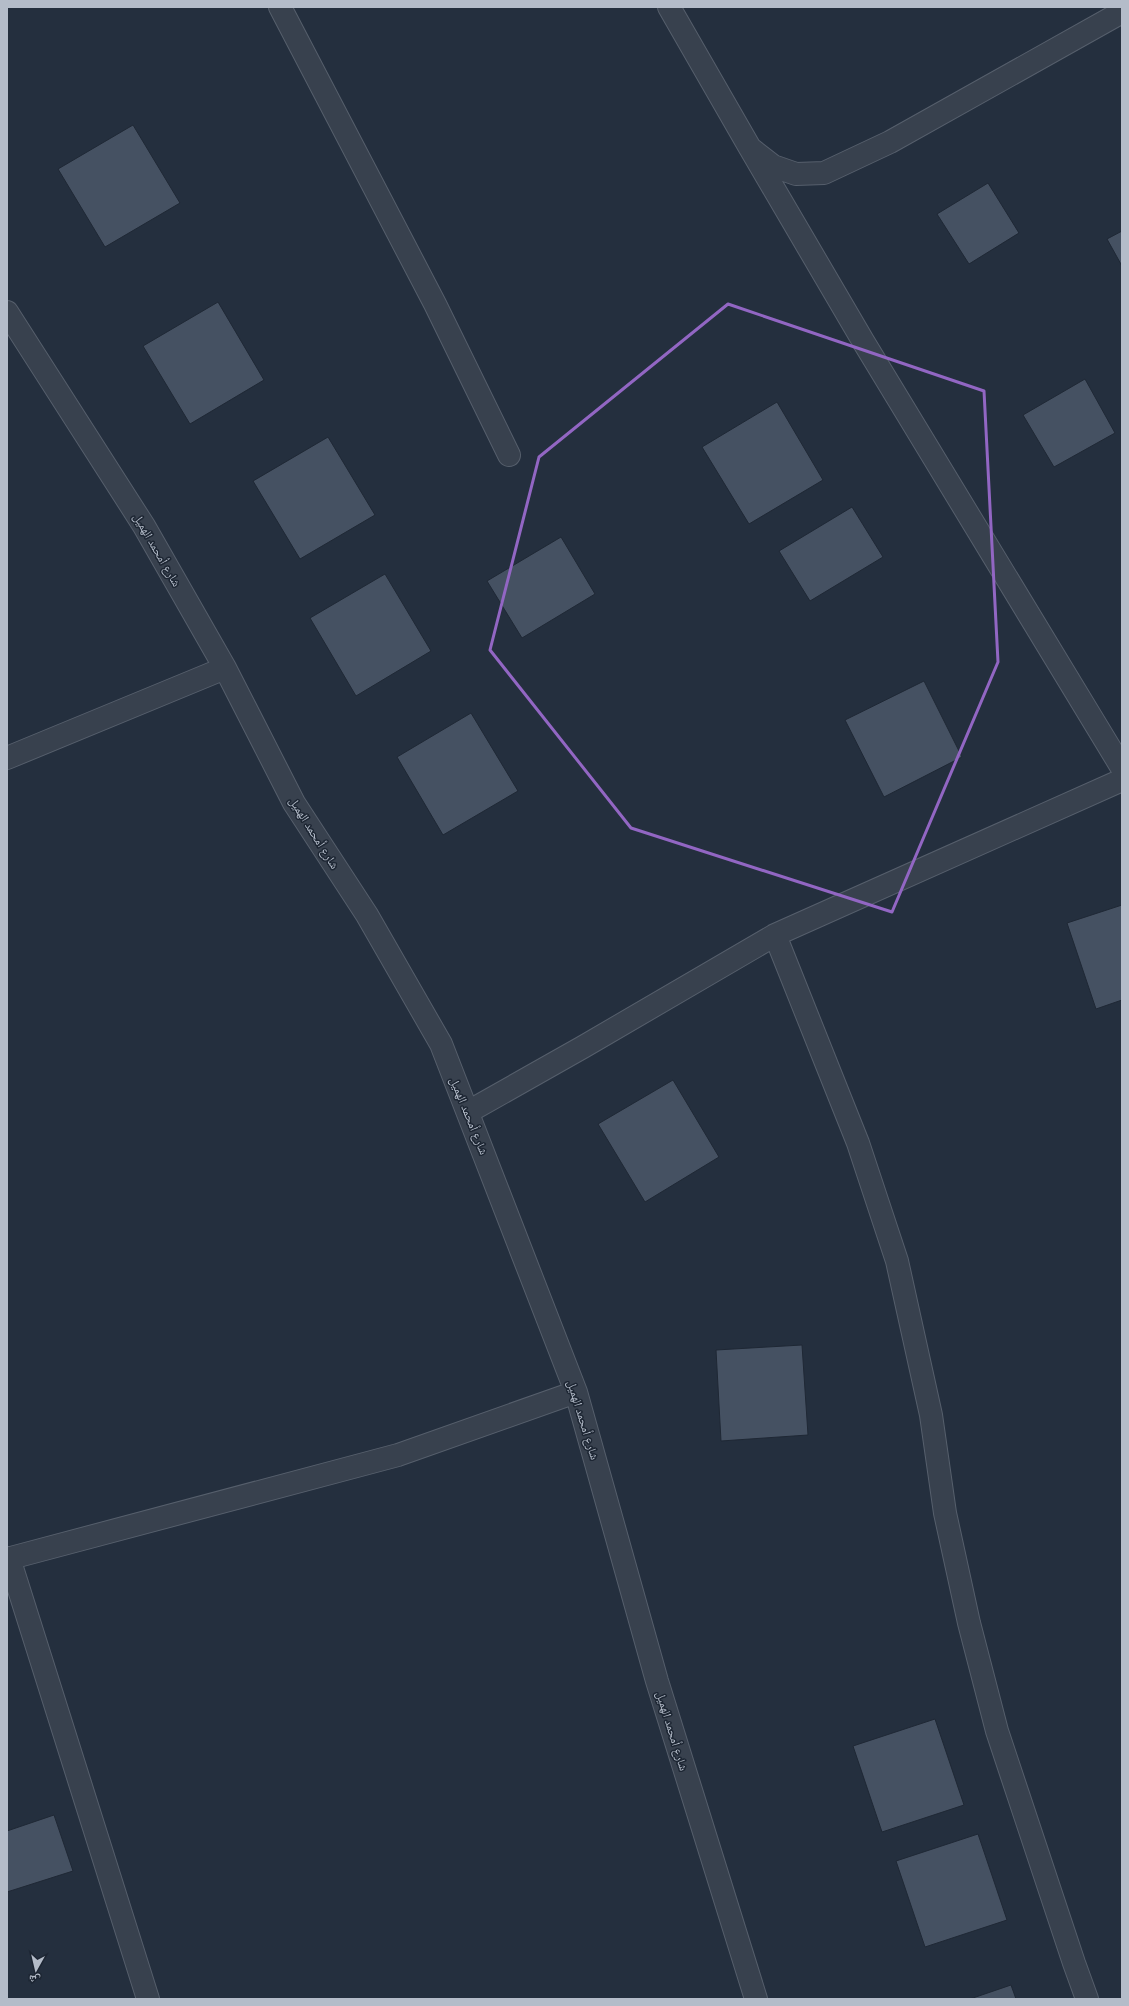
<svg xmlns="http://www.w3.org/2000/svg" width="1129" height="2006" font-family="'Varela Round','Noto Naskh Arabic',sans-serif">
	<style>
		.building { fill: #455162; stroke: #1f2835 }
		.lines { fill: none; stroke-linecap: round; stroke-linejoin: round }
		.street-casing { stroke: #565f6c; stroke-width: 24 }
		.street { stroke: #38414e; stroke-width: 22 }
		.marked { fill: none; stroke: #9266c3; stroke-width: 3; stroke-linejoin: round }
		.labels { text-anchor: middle; stroke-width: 3; stroke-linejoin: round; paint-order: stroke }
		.street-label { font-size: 12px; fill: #b4bcc9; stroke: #1d2633 }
	</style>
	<rect width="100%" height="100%" fill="#242f3e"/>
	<!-- building -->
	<path class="building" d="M133,125L180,203L105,247L58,169Z
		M988,183L1019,233L969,264L937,214Z
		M1122,231V266L1107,239Z
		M218,302L264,380L190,424L143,346Z
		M1085,379L1115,433L1054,467L1023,415Z
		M777,402L823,480L749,524L702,447Z
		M328,437L375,515L300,559L253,481Z
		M852,507L883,557L810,601L779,551Z
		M561,537L595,594L522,638L487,581Z
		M385,574L431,651L356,696L310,618Z
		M924,681L962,757L884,797L845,720Z
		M471,713L518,791L443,835L397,757Z
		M1122,905V1000L1096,1009L1067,923Z
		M673,1080L719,1157L645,1202L598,1124Z
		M802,1345L808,1435L721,1441L716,1350Z
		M935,1719L964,1805L882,1832L853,1746Z
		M54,1815L73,1871L7,1892V1831Z
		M978,1834L1007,1920L925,1947L896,1861Z
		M1011,1985L1016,1999H970Z"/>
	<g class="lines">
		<!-- street casing -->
		<g class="street-casing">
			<path id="street" d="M280,7L435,304L509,455
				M669,7L750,148L773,166L796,174L824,173L890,142L1122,12
				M750,148L863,341L1122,768
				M7,312L144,526L225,668L294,803L367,915L441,1044L576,1392L657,1681L756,1999
				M7,758L225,668
				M775,935L858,1143L897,1261L931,1415L945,1513L969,1623L997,1731L1074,1963L1087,1999
				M468,1112L583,1047L775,935L1122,780
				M9,1558L148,1999
				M7,1559L398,1455L576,1392"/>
		</g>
		<!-- street -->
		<use href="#street" class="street"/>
	</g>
	<!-- marked area -->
	<path class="marked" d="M728,304L984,391L998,662L892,912L631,828L490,650L539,457Z"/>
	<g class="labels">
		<!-- street labels -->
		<g class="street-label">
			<text transform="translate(157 550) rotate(60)" y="4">شارع أمحمد الهميل</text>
			<text transform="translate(314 833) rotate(58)" y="4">شارع أمحمد الهميل</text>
			<text transform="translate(469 1116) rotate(68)" y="4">شارع أمحمد الهميل</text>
			<text transform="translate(583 1420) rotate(73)" y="4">شارع أمحمد الهميل</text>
			<text transform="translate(672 1731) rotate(73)" y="4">شارع أمحمد الهميل</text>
		</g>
	</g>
	<!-- border -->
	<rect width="1129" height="2006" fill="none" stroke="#b4bcc9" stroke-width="16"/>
	<!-- north arrow -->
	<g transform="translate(36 1970) rotate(188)" stroke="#1d2633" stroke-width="3" paint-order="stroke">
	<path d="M0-3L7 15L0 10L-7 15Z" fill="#b4bcc9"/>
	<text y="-6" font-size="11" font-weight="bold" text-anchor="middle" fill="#b4bcc9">ش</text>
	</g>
</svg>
